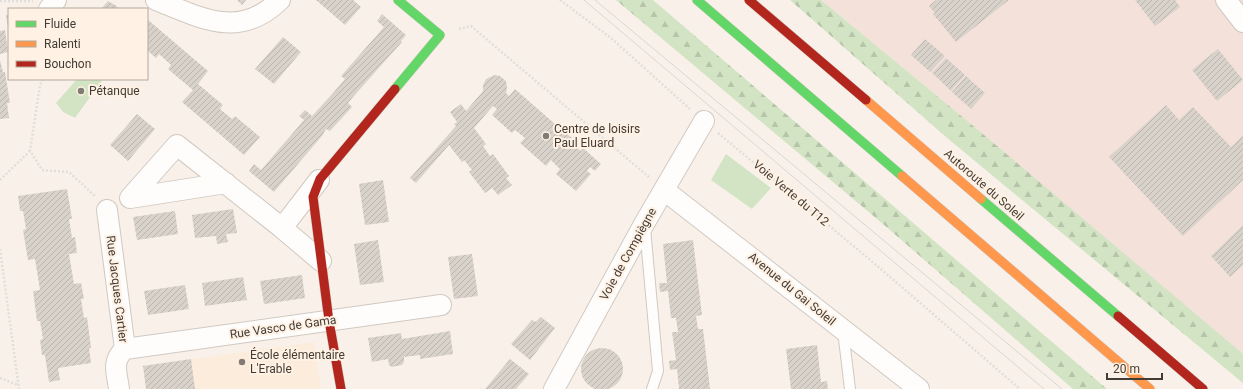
<svg xmlns="http://www.w3.org/2000/svg" width="1243" height="389" font-family="Roboto,sans-serif">
	<style>
		.built { fill: #fcecdb }
		.industrial { fill: #f4e2da }
		.green { fill: #d2e4c4 }
		.forest { fill: url(#forest-firs) }
		.building { fill: url(#building-hatch) }
		.lines { fill: none; stroke-linecap: round; stroke-linejoin: round }
		.lane-casing { stroke: #d0c9c2; stroke-width: 12 }
		.street-casing { stroke: #d0c9c2; stroke-width: 22 }
		.fast-casing { stroke: #d0c9c2; stroke-width: 10 }
		.slow-casing { stroke: #d0c9c2; stroke-width: 10 }
		.jam-casing { stroke: #d0c9c2; stroke-width: 10 }
		.path { stroke: #e0dedb; stroke-width: 2.5; stroke-dasharray: 2 2; stroke-linecap: butt }
		.lane { stroke: #fefdfc; stroke-width: 10 }
		.street { stroke: #fefdfc; stroke-width: 20 }
		.fast { stroke: #63d668; stroke-width: 9 }
		.slow { stroke: #ff974d; stroke-width: 9 }
		.jam { stroke: #b3261e; stroke-width: 9 }
		.tram { stroke: #d8d6d4; stroke-width: 1 }
		.poi-dot { fill: #827b74; stroke: #fff1e3; stroke-width: 1.5 }
		.labels { text-anchor: middle; stroke-width: 4; stroke-linejoin: round; paint-order: stroke }
		.poi-label { font-size: 12px; fill: #423c35; stroke: #fff1e3; text-anchor: start }
		.street-label { font-size: 12px; fill: #423c35; stroke: #fff1e3 }
	</style>
	<defs>
		<pattern id="forest-firs" width="22" height="20" patternUnits="userSpaceOnUse"><rect width="22" height="20" fill="#d2e4c4"/><path d="M5 1l3.5 6h-7zM16 11l3.5 6h-7z" fill="#b6c4a9"/></pattern>
		<pattern id="building-hatch" width="6" height="6" patternUnits="userSpaceOnUse"><rect width="6" height="6" fill="#d9d2cb"/><path d="M-1 1l2-2M0 6l6-6M5 7l2-2" fill="none" stroke="#bbb5af"/></pattern>
	</defs>
	<rect width="100%" height="100%" fill="#f9f1e9"/>
	<!-- built -->
	<path class="built" d="M314,342L321,389H146L143,366Z"/>
	<!-- industrial -->
	<path class="industrial" d="M821,0H1243V362L971,124Z"/>
	<!-- green -->
	<path class="green" d="M77,79H103L75,118L63,112L56,103Z
		M726,154L771,188L752,209L711,180Z"/>
	<!-- forest -->
	<path class="forest" d="M616,0H653L1107,389H1073L883,224Z
		M790,0H821L971,124L1243,354V383L946,137Z"/>
	<!-- building -->
	<path class="building" d="M237,0H246L242,5Z
		M316,0H353L361,7L345,25Z
		M936,0H1009L956,42L933,14L935,13L929,6Z
		M1135,0H1175L1180,7L1155,26Z
		M108,1L115,5L120,9H101Z
		M382,14L406,35L401,41L402,42L353,97L348,103L352,107L330,131L326,129L322,136L274,192L249,171L254,164L261,170L304,120L299,116L305,110L312,116L334,92L345,79L341,76L384,27L377,21Z
		M6,15H9V27H8Z
		M147,19L208,71L198,84L223,105L220,109L232,119L235,116L260,137L244,155L182,102L193,90L168,69L171,65L159,54L156,58L147,50Z
		M5,30L8,52L0,54V31Z
		M283,37L301,52L274,84L255,69Z
		M925,39L945,56L930,72L911,55Z
		M1218,49L1243,80L1217,101L1192,70Z
		M946,58L965,75L951,91L932,73Z
		M0,60L3,72H5L10,103H7L9,118L0,119Z
		M495,75L500,76L506,81L507,88L506,93L509,96L515,89L555,124L553,126L558,131L560,128L578,143L576,146L581,151L583,148L601,164L595,171L590,167L587,171L591,174L576,191L556,174L560,169L551,160L546,166L520,143L525,138L515,130L512,133L492,115L497,109L493,106L474,128L486,144L483,146L490,156L493,154L509,176L506,178L512,185L498,195L492,188L485,193L469,172L472,170L464,160L462,162L449,145L416,183L410,178L456,126L454,124L457,122L450,112L461,104L466,111L483,91V85L486,79Z
		M966,76L985,93L971,109L952,92Z
		M1166,105L1179,120L1193,107L1231,147L1243,135V180L1183,236L1109,157Z
		M137,114L155,129L128,161L110,145Z
		M383,180L389,222L365,225L359,184Z
		M67,189L72,219H69L72,238L75,237L77,253L69,254L74,284L81,283L84,299H81L84,318L87,317L91,348H89L91,363L58,368L60,380L49,382L45,355H42L40,340L43,339L40,321H37L33,291L40,290L35,259L28,260L23,230L26,229L23,211H20L18,196Z
		M233,209L237,233L226,234L228,242L217,244L216,236L195,238L192,215Z
		M175,211L178,234L137,240L133,217Z
		M1243,225V265L1230,277L1211,256Z
		M378,240L384,282L360,285L354,244Z
		M693,240L702,315L696,316L698,329H703L710,389H679L677,369L670,370L669,361L676,360L672,332H678L676,318H671L668,291L660,292L659,283H667L663,244Z
		M472,254L478,296L454,299L448,257Z
		M302,275L305,298L264,304L260,281Z
		M243,277L247,300L205,306L202,283Z
		M185,285L189,309L148,315L144,291Z
		M541,317L555,328L530,360L511,344L532,320L536,322Z
		M450,331L453,354L420,359V355L404,357V362L402,365L392,367L389,365L388,359L372,362L368,338L401,333L402,339Z
		M817,345L821,382L827,381L828,389H791L786,349Z
		M581 369a21 21 0 1 1 42 0a21 21 0 1 1-42 0Z
		M191,359L195,389H146L143,366Z
		M510,359L529,374L516,389H485Z"/>
	<g class="lines">
		<!-- lane casing -->
		<g class="lane-casing">
			<path id="lane" d="M645,228L658,371L652,389
				M843,331L850,389"/>
		</g>
		<!-- street casing -->
		<g class="street-casing">
			<path id="street" d="M156,0C201,18 239,40 280,0
				M1226,0L1243,22
				M49,9L56,0
				M319,180L282,228L321,261
				M226,183L130,198L177,145L282,228
				M664,190L919,389
				M107,210L125,349C111,361 117,373 119,389
				M125,349L441,305
				M554,389L644,224L704,121"/>
		</g>
		<!-- fast casing -->
		<g class="fast-casing">
			<path id="fast" d="M697,0L902,176
				M395,89L440,35L398,0
				M981,199L1118,316"/>
		</g>
		<!-- slow casing -->
		<g class="slow-casing">
			<path id="slow" d="M866,100L981,199
				M902,176L1150,389"/>
		</g>
		<!-- jam casing -->
		<g class="jam-casing">
			<path id="jam" d="M749,0L866,100
				M1118,316L1203,389
				M341,389L329,321L313,197L320,179L395,89"/>
		</g>
		<!-- path -->
		<path class="path" d="M560,0L611,38L690,109
			M0,1H33
			M459,29L471,26L650,178
			M43,79L40,85L30,151L42,170L69,172L96,197
			M718,133L875,264L1020,389
			M0,180L30,151
			M0,249L19,389
			M0,378L18,385"/>
		<!-- lane -->
		<use href="#lane" class="lane"/>
		<!-- street -->
		<use href="#street" class="street"/>
		<!-- fast -->
		<use href="#fast" class="fast"/>
		<!-- slow -->
		<use href="#slow" class="slow"/>
		<!-- jam -->
		<use href="#jam" class="jam"/>
		<!-- tram -->
		<path class="tram" d="M584,0L1044,389
			M595,0L1062,389"/>
	</g>
	<!-- markers -->
	<g class="poi-dot">
		<circle cx="81" cy="91" r="4"/>
		<circle cx="546" cy="136" r="4"/>
		<circle cx="242" cy="362" r="4"/>
	</g>
	<g class="labels">
		<!-- poi labels -->
		<g class="poi-label">
			<text x="89" y="95">Pétanque</text>
			<text x="554" y="133">Centre de loisirs<tspan x="554" dy="14">Paul Eluard</tspan></text>
			<text x="250" y="359">École élémentaire<tspan x="250" dy="14">L'Erable</tspan></text>
		</g>
		<!-- street labels -->
		<g class="street-label">
			<text transform="translate(984 185) rotate(41)" y="4">Autoroute du Soleil</text>
			<text transform="translate(791 193) rotate(40)" y="4">Voie Verte du T12</text>
			<text transform="translate(628 254) rotate(-61)" y="4">Voie de Compiègne</text>
			<text transform="translate(117 289) rotate(83)" y="4">Rue Jacques Cartier</text>
			<text transform="translate(792 289) rotate(39)" y="4">Avenue du Gai Soleil</text>
			<text transform="translate(283 327) rotate(-8)" y="4">Rue Vasco de Gama</text>
		</g>
	</g>
	<!-- legend -->
	<rect x="8" y="8" width="140" height="72" fill="#fff1e3" stroke="#b3a99d"/>
	<rect x="16" y="21" width="20" height="6" fill="#63d668" stroke="#b3a99d"/>
	<text x="44" y="28" font-size="12" fill="#423c35">Fluide</text>
	<rect x="16" y="41" width="20" height="6" fill="#ff974d" stroke="#b3a99d"/>
	<text x="44" y="48" font-size="12" fill="#423c35">Ralenti</text>
	<rect x="16" y="61" width="20" height="6" fill="#b3261e" stroke="#b3a99d"/>
	<text x="44" y="68" font-size="12" fill="#423c35">Bouchon</text>
	<!-- scale -->
	<path d="M1107 373v6h55v-6" fill="none" stroke="#423c35" stroke-width="2"/>
	<text x="1113" y="373" font-size="12" fill="#423c35" stroke="#fff1e3" stroke-width="3" paint-order="stroke">20 m</text>
</svg>
